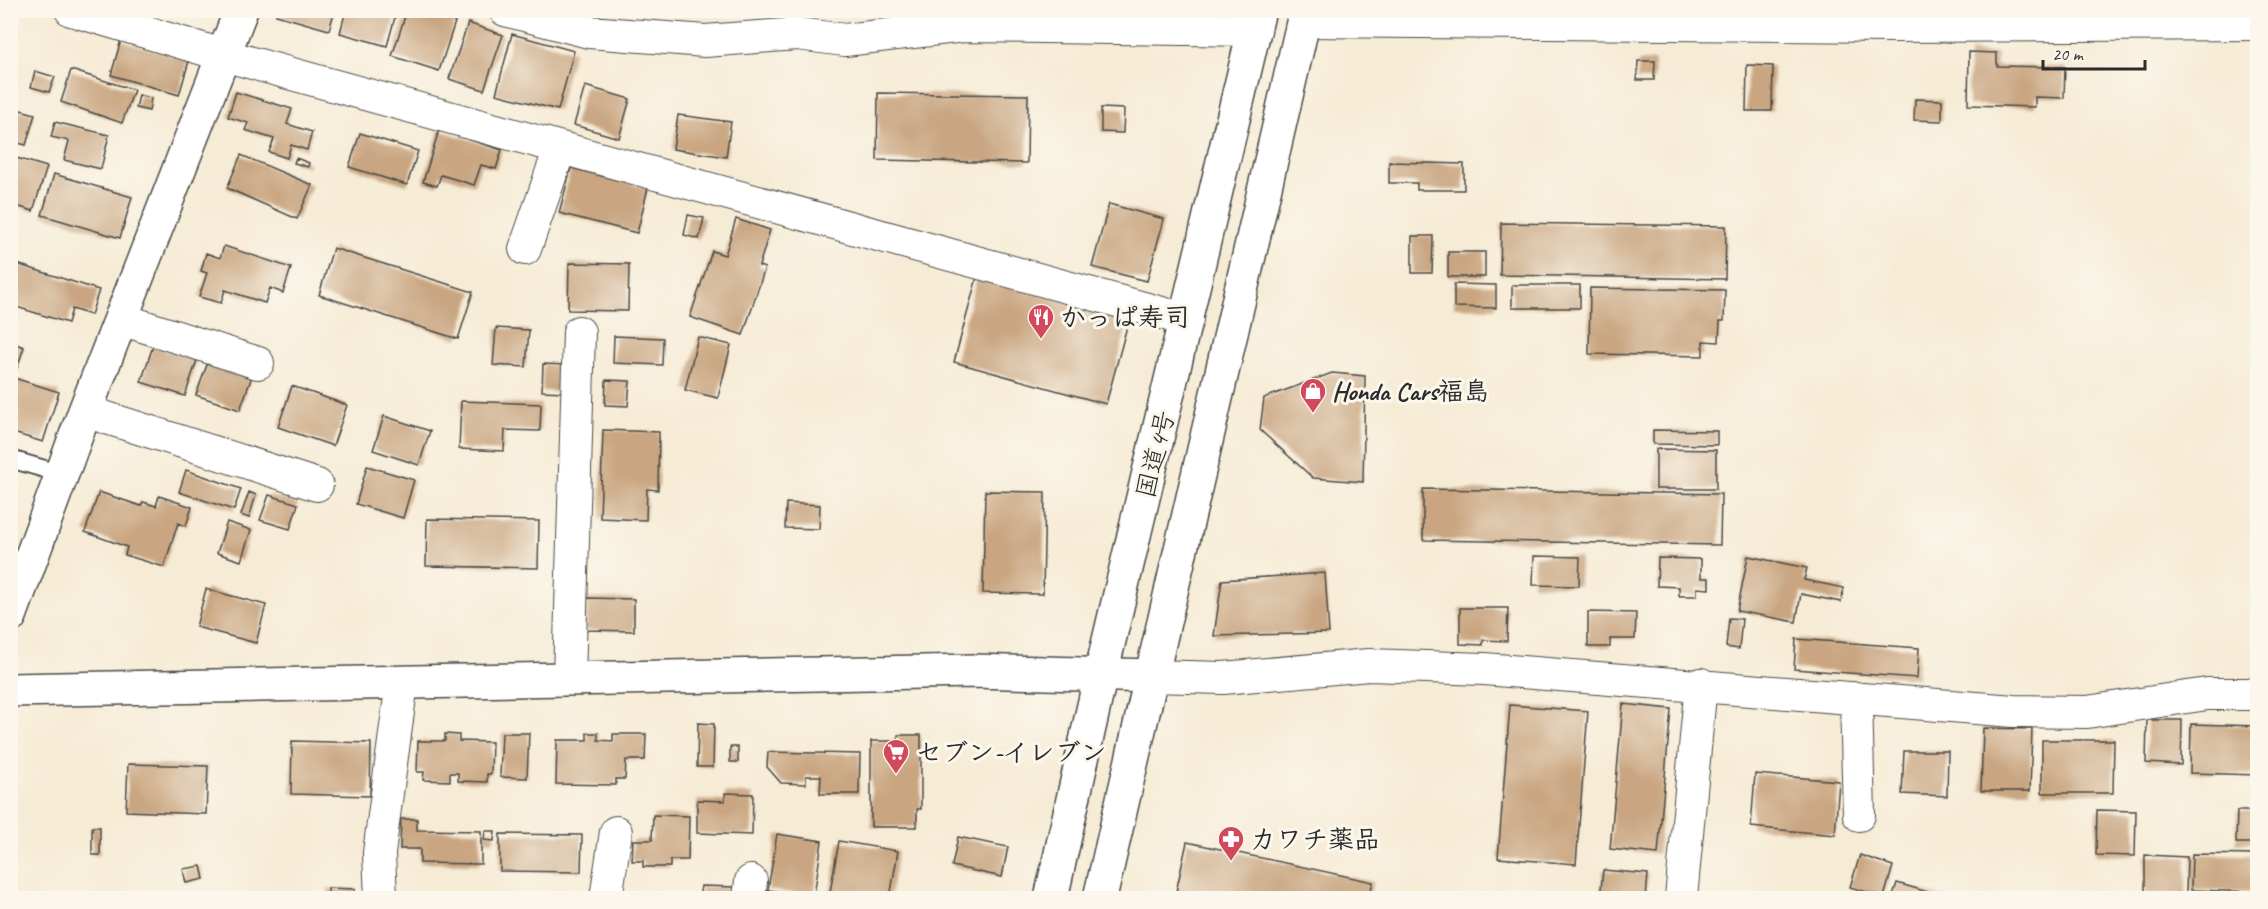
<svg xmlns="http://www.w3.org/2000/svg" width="2268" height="909" font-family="Caveat,'Klee One',sans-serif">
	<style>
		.building { fill: #c9a681 }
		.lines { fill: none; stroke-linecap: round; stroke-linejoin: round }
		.lane-casing { stroke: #494844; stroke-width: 20 }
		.street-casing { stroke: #494844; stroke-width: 34 }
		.secondary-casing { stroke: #494844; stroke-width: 36 }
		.highway-casing { stroke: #494844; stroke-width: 36 }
		.lane { stroke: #fff; stroke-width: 16 }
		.street { stroke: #fff; stroke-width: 32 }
		.secondary { stroke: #fff; stroke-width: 33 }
		.highway { stroke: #fff; stroke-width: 33 }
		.labels { text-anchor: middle; stroke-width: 6; stroke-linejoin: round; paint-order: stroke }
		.poi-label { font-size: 26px; font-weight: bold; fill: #2b2b2b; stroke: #fbf7ec; text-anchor: start }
		.street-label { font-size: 26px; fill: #2b2b2b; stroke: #fbf7ec }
	</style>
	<rect width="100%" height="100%" fill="#fbf7ec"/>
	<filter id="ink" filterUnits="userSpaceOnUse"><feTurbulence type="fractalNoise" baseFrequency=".0167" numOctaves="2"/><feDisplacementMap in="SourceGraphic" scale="12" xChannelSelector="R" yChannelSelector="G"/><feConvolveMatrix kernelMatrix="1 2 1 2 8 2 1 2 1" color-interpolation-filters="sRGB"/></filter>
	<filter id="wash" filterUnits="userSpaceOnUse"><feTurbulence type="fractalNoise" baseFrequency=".008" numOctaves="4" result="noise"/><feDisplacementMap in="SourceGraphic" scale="24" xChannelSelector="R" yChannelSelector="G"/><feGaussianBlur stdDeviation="1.35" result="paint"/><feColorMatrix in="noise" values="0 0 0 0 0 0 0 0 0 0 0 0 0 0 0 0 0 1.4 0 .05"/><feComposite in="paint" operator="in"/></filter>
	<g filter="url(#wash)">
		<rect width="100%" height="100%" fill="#f6ebd5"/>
		<g id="blocks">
			<!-- building -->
			<path class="building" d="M277,10H335L329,30L276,15Z
				M346,10H397L387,46L340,33Z
				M407,10H419L455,22L439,71L392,56Z
				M468,23L503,35L484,90L449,79Z
				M512,34L574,51L558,110L496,94Z
				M121,40L189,61L179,95L111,75Z
				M1969,52L1997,53V66L2065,67L2064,98L2035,97V107L1968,105Z
				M1638,61H1655L1654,80H1637Z
				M1747,65L1773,66L1772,111H1746Z
				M71,70L134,90L122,123L61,102Z
				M35,71L55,77L49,92L31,87Z
				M585,86L630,99L619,138L574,125Z
				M236,92L292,109L287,124L312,132L307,150L291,145L287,158L269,152L274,139L245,130L248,123L228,117Z
				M878,93L1028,95L1027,163L877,160Z
				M139,95L151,98L149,111L136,108Z
				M1915,99L1942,100V121L1914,120Z
				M10,107L35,114L26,145L10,141Z
				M1101,108L1124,109L1123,133L1101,132Z
				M678,115L731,122L726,157L673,149Z
				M55,122L109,135L101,169L64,160L69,141L51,137Z
				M439,130L502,150L496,169L481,165L474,185L441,175L437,186L423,182Z
				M360,133L418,151L407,185L349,167Z
				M241,155L312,185L297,219L227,188Z
				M10,156L47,167L33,211L10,204Z
				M296,158L309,163L308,167L294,163Z
				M1389,162L1464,164V190H1417V183H1389Z
				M571,168L648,188L637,233L559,213Z
				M54,174L132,197L120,238L42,215Z
				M1109,204L1164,219L1147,281L1092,267Z
				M688,215L704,218L699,239L684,235Z
				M736,219L770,230L759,266L765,268L743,335L690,317L712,251L725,255Z
				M1501,223L1726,226L1725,279L1500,275Z
				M1412,236H1433L1432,273H1412Z
				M224,246L291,268L283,293L270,288L265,303L225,290L221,303L199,297L207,273L201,271L206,253L220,258Z
				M333,248L473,292L458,339L319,295Z
				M1448,252H1485V277H1448Z
				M14,263L99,290L91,315L72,309L68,323L10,305V273Z
				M569,263L629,264L628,311L568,310Z
				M977,277L1129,319L1106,404L954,362Z
				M1454,284L1496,285V308L1454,307Z
				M1512,285H1580V308H1512Z
				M1590,288L1725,290L1724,321H1720L1719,342L1703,341V356L1589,354Z
				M496,328L529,330L526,367L493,365Z
				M614,336L663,338L662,365L613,363Z
				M698,337L731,345L718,398L685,390Z
				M10,342L24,347L14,378L59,392L43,442L10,432Z
				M153,346L197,360L185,396L141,382Z
				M208,362L252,376L240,410L196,395Z
				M543,364L566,365L565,392L542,391Z
				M1332,373L1365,376L1363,482L1313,478L1260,430L1264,398Z
				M606,380L630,381L628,406L605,405Z
				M292,386L347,405L333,446L278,427Z
				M461,401L541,404L540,431L505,430L504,451L459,449Z
				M384,416L430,431L419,465L373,450Z
				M603,430L659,432L658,490L647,489L646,520L600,518Z
				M1653,430L1717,431V445L1653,444Z
				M1656,449L1716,450V489H1656Z
				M367,466L414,480L403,518L356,504Z
				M186,470L241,489L234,510L179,492Z
				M1423,489L1721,494L1720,545L1423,540Z
				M985,491L1045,492L1043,594L983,593Z
				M99,492L141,506L143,502L156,506L159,496L192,507L186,526L178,523L164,567L125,555L127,547L85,532Z
				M249,492L256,495L249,518L241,515Z
				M269,495L298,504L290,529L260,520Z
				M786,503L820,505L819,529L785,528Z
				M427,519L539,521L538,568L426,566Z
				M227,522L251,530L241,561L217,553Z
				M1534,556L1580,557L1579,586L1533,585Z
				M1748,556L1807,568L1804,580L1844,588L1841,602L1801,594L1796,622L1737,611Z
				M1658,558L1701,559V578H1709V589L1697,588V596H1679V587L1657,586Z
				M1325,573L1329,633L1214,636L1222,580Z
				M206,589L266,605L256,643L196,627Z
				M587,598L634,599V631L586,630Z
				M1460,608H1508L1507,641L1483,640V645L1460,644Z
				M1588,612L1636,613L1635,639H1610V647H1588Z
				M1729,618L1742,619L1739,649L1726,647Z
				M1796,639L1919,648L1917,678L1794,669Z
				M1623,704L1671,709L1658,854L1610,849Z
				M1510,705L1588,711L1576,864L1498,858Z
				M2147,720H2182L2181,765L2146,763Z
				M698,723L714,724L713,767H697Z
				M2191,724L2258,726V775L2190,773Z
				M1983,728L2032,729L2030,791H1981Z
				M502,733H529L527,778L500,777Z
				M587,733H598V740L613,741V734H646L645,760H626L625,779H616V785L556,784L557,740H587Z
				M445,734L459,735V741L492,742L491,774H487V782L458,781V773H450V781L423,780L424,772H417L418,741H445Z
				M898,735H921V809H917V827H871V741H898Z
				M2042,740H2114L2113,793H2042Z
				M292,741L371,743L370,796L291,794Z
				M730,747H738V762H730Z
				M1904,751H1948L1947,796L1902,794Z
				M768,752L860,754L859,794H820L821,776H806V784L781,783L767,767Z
				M128,764L208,766L206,814L126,811Z
				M1755,774L1839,781L1835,835L1751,827Z
				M725,793L753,794L752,835L697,833V800L725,801Z
				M2097,810L2136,811L2135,856L2096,855Z
				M2237,811H2258V843H2236Z
				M653,815L689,816L688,860H670V867H643V861H632L633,840H652Z
				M401,819H417V830L481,831V864L420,863V849H400Z
				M92,827H100V855H92Z
				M485,831H495L494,841L484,840Z
				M500,834L582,835L581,872L500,871Z
				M777,834L822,841L814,896L768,890Z
				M958,837L1008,847L1002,877L952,866Z
				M839,841L898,851L890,898H868L830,892Z
				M1187,842L1373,882L1369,898H1178L1180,893L1176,892Z
				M2192,854L2258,855V892L2191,890Z
				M1860,855L1893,866L1884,897L1850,887Z
				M2145,855L2187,857L2186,894H2145Z
				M201,866L204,879L186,883L183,869Z
				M1603,870L1648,874L1646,898H1600Z
				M1897,883L1948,898H1892Z
				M701,886L736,887L735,898H699Z
				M328,888L355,889V898H328Z
				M182,894L183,898H164Z
				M624,896H676V898H624Z"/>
		</g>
	</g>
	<g filter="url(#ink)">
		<use href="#blocks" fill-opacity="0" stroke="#494844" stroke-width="1.5"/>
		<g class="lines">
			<!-- lane casing -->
			<g class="lane-casing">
				<path id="lane" d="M10,459L62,474"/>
			</g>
			<!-- street casing -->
			<g class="street-casing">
				<path id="street" d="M71,10L223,55L1187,320
					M505,10L589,32L705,41L797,34L845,40L964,26L1255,30
					M1303,21L1895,26L2258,24
					M525,249L560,148
					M121,319L258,363
					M85,411L317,485
					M1153,676L1223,678L1369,665L1484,669L2014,711L2087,712L2207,694H2258
					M569,679L579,332
					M1856,698L1859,815
					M381,898L379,853L402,682
					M606,898L616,832
					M749,898L751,881
					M1681,898L1701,684"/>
			</g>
			<!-- secondary casing -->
			<g class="secondary-casing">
				<path id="secondary" d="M10,616L85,411L241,10
					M10,690L974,671L1153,676"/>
			</g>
			<!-- highway casing -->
			<g class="highway-casing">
				<path id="highway" d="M1051,898L1101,674L1259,10
					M1100,898L1306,10"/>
			</g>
			<!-- lane -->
			<use href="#lane" class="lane"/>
			<!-- street -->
			<use href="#street" class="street"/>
			<!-- secondary -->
			<use href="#secondary" class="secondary"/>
			<!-- highway -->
			<use href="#highway" class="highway"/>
		</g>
	</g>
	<!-- icons -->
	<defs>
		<g id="restaurant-pin" transform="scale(1.35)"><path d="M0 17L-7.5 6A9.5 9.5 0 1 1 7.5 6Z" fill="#d1495b" stroke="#fbf7ec"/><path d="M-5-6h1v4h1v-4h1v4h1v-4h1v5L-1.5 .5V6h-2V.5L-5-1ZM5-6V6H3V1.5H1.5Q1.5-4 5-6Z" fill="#fff"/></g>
		<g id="shop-pin" transform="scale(1.35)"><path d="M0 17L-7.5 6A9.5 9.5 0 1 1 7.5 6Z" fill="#d1495b" stroke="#fbf7ec"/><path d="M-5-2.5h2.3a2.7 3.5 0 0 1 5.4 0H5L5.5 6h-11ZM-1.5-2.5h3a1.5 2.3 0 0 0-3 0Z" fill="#fff"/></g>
		<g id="supermarket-pin" transform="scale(1.35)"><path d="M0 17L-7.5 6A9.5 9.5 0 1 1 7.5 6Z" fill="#d1495b" stroke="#fbf7ec"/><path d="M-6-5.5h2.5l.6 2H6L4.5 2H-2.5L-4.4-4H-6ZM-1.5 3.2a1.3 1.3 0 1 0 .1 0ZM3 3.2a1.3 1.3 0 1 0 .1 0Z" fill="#fff"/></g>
		<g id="pharmacy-pin" transform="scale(1.35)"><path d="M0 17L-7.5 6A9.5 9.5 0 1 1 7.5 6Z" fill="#d1495b" stroke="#fbf7ec"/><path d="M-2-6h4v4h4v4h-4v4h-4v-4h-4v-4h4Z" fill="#fff"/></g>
	</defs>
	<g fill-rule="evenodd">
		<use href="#restaurant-pin" x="1041" y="317"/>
		<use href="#shop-pin" x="1313" y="391"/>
		<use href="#supermarket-pin" x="896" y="752"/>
		<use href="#pharmacy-pin" x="1231" y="839"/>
	</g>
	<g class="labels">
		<!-- poi labels -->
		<g class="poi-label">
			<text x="1060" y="326">かっぱ寿司</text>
			<text x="1332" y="400">Honda Cars福島</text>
			<text x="916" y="761">セブン-イレブン</text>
			<text x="1250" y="848">カワチ薬品</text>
		</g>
		<!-- street labels -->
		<g class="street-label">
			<text transform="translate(1155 454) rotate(-76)" y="9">国道4号</text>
		</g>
	</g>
	<!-- margin -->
	<rect width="2268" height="909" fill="none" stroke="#fbf7ec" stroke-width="36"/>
	<!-- scale -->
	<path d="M2043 60v9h102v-9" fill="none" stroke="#2b2b2b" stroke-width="3"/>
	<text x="2052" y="60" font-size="18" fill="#2b2b2b" stroke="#fbf7ec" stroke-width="4.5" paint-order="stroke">20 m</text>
</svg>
